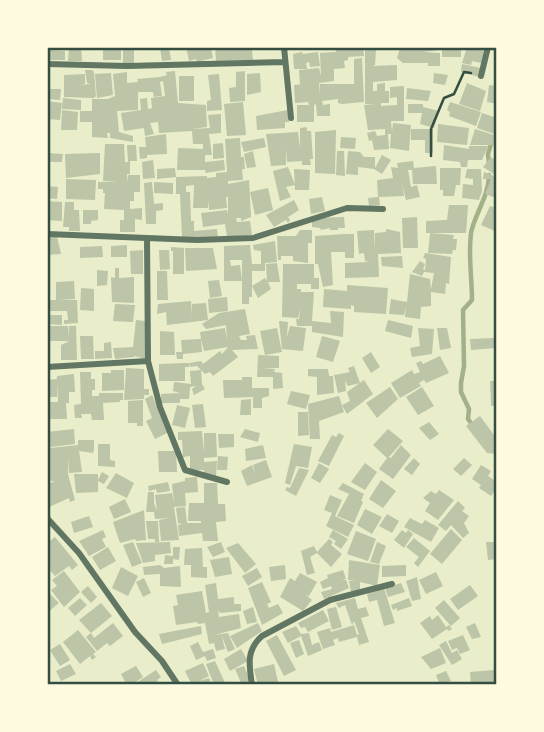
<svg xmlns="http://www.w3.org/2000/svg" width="544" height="732" font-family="'Public Sans',sans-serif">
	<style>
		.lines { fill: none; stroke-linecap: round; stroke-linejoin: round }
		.stream { stroke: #a3b18a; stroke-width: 4.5 }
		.building { fill: #bcc5a7 }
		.path { stroke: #344e41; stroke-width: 2.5 }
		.minor { stroke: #617663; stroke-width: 6 }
		.neatline { fill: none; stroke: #344e41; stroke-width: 2.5 }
	</style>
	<rect width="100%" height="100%" fill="#e9edc9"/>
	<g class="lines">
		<!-- stream -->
		<path class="stream" d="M489,163L488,154L491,144L497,140
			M474,427L468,419L469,409L461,392V383L464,366L463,310L472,300C472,277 468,257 471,233C475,213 489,196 489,175"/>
	</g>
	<!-- building -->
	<path class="building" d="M69,47H81L82,61H68Z
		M103,47H121V60H103Z
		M123,47H134V63H123Z
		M160,47H169L171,60L162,61Z
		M186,47H211L213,58L197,62L196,59L189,61Z
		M215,47H261V50H252L253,60L216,61Z
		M363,47L364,56L348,57V60L344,61L345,68L334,69V81L319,83L320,95V84H354V59L362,58L364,102L342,104L338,103V99L322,101L323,105L330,104V116H317L316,104L314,105V122H297V105H309L308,102L295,103L294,85L303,84H300L299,70L319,68L321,76L320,53L336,52V48Z
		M418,47H440V50L423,52L440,53V66H428V63H403L397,58L400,48L420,50Z
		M442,47H461V57H442Z
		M467,47H483L482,50L484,51L481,63L472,61L471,65L462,63Z
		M365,49L376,50L375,65L372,66L397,65V80L373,82V91H377V84L385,83V91H389V103H381V106L397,105V97L390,98V87L404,86V121H391L392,131L393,123L411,125L409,151L390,148L391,134H388L389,149L374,150L372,140L369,141L367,133L375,131L377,136L385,135V129L368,130L364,105L375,104H365Z
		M47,50L65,51V60H47Z
		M302,52L303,54L318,52L320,66L310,67L309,62L306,63L307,69H294L293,54Z
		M462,64L481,68L479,77L461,72Z
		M85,70H92L94,72L96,96L94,98L64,97V75L85,74V84L79,85L91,84L87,83Z
		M175,71L178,103L206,105L207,127L192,129L210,128L208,115L221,114V133L209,134L212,155H205V162L224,160L225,170L206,173L205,170H177L178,148L203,149V144H193L192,131L159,133L158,122L150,123L154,134L145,136L144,128L124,131L121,113L141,110L140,99L147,98L148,109L152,108L151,98L165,96L163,81L160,82L162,96L154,97L153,92H138V110L117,111L119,132L133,136V142L110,138V133H107L108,138L92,137V122H80V111H92V99H108L115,96L113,74L127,72V83L138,82L137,79L160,77L167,75L166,72Z
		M245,71V101L230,102L229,88L236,87V72Z
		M111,73L113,95L97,98L95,74Z
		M260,73L261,92L247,95V74Z
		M434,73L448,75L445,85L433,83Z
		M219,74L222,110L207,111V101L211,100L208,75Z
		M179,76H194V101H179Z
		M467,83L486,91L480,111L459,104Z
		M489,85L497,86V104L487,102Z
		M407,88L431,91L428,101L406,99Z
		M47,89H61L60,100L47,99Z
		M63,98L81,100V110L62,109Z
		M47,101L62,103L60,120L47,119Z
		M243,102L246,135L227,136L224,104Z
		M450,102L481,112L476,126L449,116L450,112L447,110Z
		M408,104H423V107L439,111L434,128L420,124L422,113H408Z
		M62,110L78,112L77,130H61Z
		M288,110L289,122H285V128L257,130L256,116Z
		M482,113L497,118V135L477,128Z
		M438,124L469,128L467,145L437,142Z
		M307,127V131H311L313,159H310L311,165H302V161L287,162L286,148V165L271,166L266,134L298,132L300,148V128Z
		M411,129H433V153H425V140H411Z
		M475,129L497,136L495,145H470Z
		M336,130L335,174L315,173V132Z
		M166,134L167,154L147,155V158L140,159L139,147H146L145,137Z
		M341,137L356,138L355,149L340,148Z
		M240,138L241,157H244L245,169H242L243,180L228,181V184L249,180L251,217L241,221V218H236L237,222L250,221L252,235L227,237L225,224L203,227L201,213L227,210L228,214V197H226L227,208L209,210V200L208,208H193L194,185L186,186V192H190L191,221H194V231L217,229L218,237H182L180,194H176V177L207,176V178L216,177V173L227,172L225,139Z
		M264,138L266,147L244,152L241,142Z
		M223,143L224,158L213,159V144Z
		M105,144H124L125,162H128L127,145H136L137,161H130V174H127V182L128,175H140V192H134V201H130V209L142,208V220L135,219V232H120V220H124V210L104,209L105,193H103V189H98V182H118L103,181Z
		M444,145L469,149V146H488L482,160H468L467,167H461L460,162L443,160Z
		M253,151L256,167L247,168L244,154Z
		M337,151H344L345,176L336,175Z
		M348,151L360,152L364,157H375V168L382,155L391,160L382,174L374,169L358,167V175L346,174Z
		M47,153L63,154L62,162H47Z
		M100,153V174L66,178L65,154Z
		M491,157L497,162V176L483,167Z
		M153,160L155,178L143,179L142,162Z
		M413,161L414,168L436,166L437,184H413L412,170H408L411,187L417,185L420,197L406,200L402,184L404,196L379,197L380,205L369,206L368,198L378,197L377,180L393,178L391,167L398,168L397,163Z
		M288,167L295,185L286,187L291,197L280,201L273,171Z
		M175,168L176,177L157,179V169Z
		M440,168H461L460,185H456L454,196H443V190H440Z
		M294,169L310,170L309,190H295Z
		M467,169H481L482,191L479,200L462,198L463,184L473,185V179L465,178Z
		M484,172L497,177L496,198L485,194L491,179H483Z
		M66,179L96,180L95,200L66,199Z
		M152,182L154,204L163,203V210L156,211V224H146L144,183Z
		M154,182L173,183V194L154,193Z
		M47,186L58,187L57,199L47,198Z
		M268,188L273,210L255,215L250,192Z
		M322,197L325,211L311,214L309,199Z
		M294,200L299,210L288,217L290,220L288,223L286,220L274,227L266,215Z
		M47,201L62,202V221L47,220Z
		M65,202H74V210H79L80,231H69V227H63Z
		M449,205H468L466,233H426V221L447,220Z
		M490,206L497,208V232L481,225Z
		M83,210H98V220L91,221V224H83Z
		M344,217L345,228H338V230H330V228L321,230L320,228L312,227V220L315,218Z
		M417,217L418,248H403L402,218Z
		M386,229L400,232L401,253L378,254L379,277L345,278V263L369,262L365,261L364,253L359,254L357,231L374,230L375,252V233L386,232Z
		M300,230H312V243H308V263L293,261V256H281V260H278L277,236H296Z
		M430,233L454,235L453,239H457L456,250H453L452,254L428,253Z
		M345,234H354V258H345V252H331L333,285L323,287L318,264H315V236Z
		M57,236L61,254L47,255V238Z
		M275,241L277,262L265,263V271H252V297H249V304H242V260H230L231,266L240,265L242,281H224V246L250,245L252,264H261V251L254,250L253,245Z
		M127,245V257H111V246Z
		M102,246L103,257L80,258V247Z
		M171,247L184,248V274H173V251H171Z
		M185,248H213L217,269L186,271Z
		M143,250V274H131L130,251Z
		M159,250H169L170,269L160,270Z
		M425,253L451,257L449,284L446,283L445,294L431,292V306L421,307L420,319L405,317L406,307L404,315L389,314L391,299L407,302L410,274L430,279L431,289L434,273L424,272L422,276L412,272L420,261L425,264L423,269L425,270L426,259L423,258Z
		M402,256L403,268L382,266L381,257Z
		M277,263L280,282H268L271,289L258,298L252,286L265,278L267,281L266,264Z
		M283,264H314V278H319V289H311V284H297V289H301V292H314L312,321L331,323L330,311L344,312L343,337L312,332V326H297L296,319H299L300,309L298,318L282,317Z
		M115,268H119V278L134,277V303L112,302L111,277L115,278Z
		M97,270L108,271L107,285L97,286Z
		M157,271H167L168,300H157Z
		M219,280L222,296L210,298L208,281Z
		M74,281L75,299L59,300H77L78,323L64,324V320H68L67,311H50V315H62V325L47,324V300H56V282Z
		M347,285L388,288L386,314L354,312V306L351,305V309L323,307L324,289L347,291Z
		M81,288L94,289V311L80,310Z
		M227,297L228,311L209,313L208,299Z
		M191,301L192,316V304L206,303L208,320L167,325L166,312L157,314L158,304Z
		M115,304L135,305L133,322L113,321Z
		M245,309L250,334L239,336L241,340H247L246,336L255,335L258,349L232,350L238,357L213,376L210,372L205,374L197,366L190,367L189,363L201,361L203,364L220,351L222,354L228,347L204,351L201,339L202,352L183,354V359H177L176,352H182L181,340L201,339L200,332L225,328L227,340L226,325L206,329L202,324L219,313Z
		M136,320L145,321L146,359L134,356V357L115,359L113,348L133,347Z
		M388,320L413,326L411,338L385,331Z
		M279,321L288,322L287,337L290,326L306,328L303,351L282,349Z
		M47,326H68V338L69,326H76L77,360H61V345L69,341H47Z
		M277,328L282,352L265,355L260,331Z
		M418,328L434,329L432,354L412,357L410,348L420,346Z
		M437,328H447L451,348L440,350Z
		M160,331L174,332L175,355H160Z
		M80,336H93L94,359H81Z
		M322,336L340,341L333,362L316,357Z
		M494,338L495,348L471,350L470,339Z
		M111,342L112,358L95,359V351H104V343Z
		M371,352L380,367L371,373L362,358Z
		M258,355L279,356V368H262L275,369L274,372L282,373L283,388L273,389V377H257Z
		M440,356L449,373L426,383L424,380L419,383L421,386L400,398L391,383L412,370L414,374L420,372L416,363L421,361L423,364Z
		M184,363H189V367H185V381H159V364Z
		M354,366L360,383L348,386L345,381L346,391L338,393L334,375L350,372L348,368Z
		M126,368L144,369V389H149V395H144V399L124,400Z
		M308,369H328L329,376H333L334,393L317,395V377L308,376Z
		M111,370H124V390L102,391V373H111Z
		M201,370L202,384L205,389L194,395L192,389L196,386L190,387L189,399H180V403H161V394L180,393L173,391L174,382L191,384L190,371Z
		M80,372H91V379H95V390H92V396H99V393H123V400H120V402L103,403L104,420H92L91,414H81L82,418H75L74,405L81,404Z
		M74,374L75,392H69V403H66L67,419H47V402H58L57,382V397H47V380L57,379V376Z
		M242,377H252V388H269V396L262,398V408H253V397L224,398L223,380H242Z
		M364,380L373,394L347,414L342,405L350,401L347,392Z
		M490,381H497V406H491Z
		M390,387L398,399L377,418L366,403Z
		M422,387L434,406L418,415L406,397Z
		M291,391L310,395L306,409L287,404Z
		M152,395L169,432L155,439L146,421L152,418L145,399Z
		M339,396L344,412L319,421L320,439H310L308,404Z
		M251,399V415H240L241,400Z
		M143,400V426H137V423H128V401Z
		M203,404L206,427L195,428L192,405Z
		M177,405L190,408L185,428L172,425Z
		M298,412H308L309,435L298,436Z
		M480,416L494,435L497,433V454L487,453L466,426Z
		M429,422L439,434L430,440L419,428Z
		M74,429L75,444L50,447L47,432Z
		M245,429L260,433L258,442L240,437Z
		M388,429L403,441L389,457L391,458L401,445L411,455L393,479L379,469L387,458L373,445Z
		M202,431L204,452V433H216L217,457L204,458V462L217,461L216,476H204V470L190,471V449V456L183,457L182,440H178V432Z
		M339,433L344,436L329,466L318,461L332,435L336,437Z
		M218,434H234V447L219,448Z
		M78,440H94V450L93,453L79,451L82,472L69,473V457L68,474L75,500L70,502L69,498L47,508V483L55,482L48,480L50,448L78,445Z
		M98,444H110V460L115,461V467L98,466Z
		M294,444L312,447L308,468L296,466L290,485L285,483Z
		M263,445L266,458L246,461L245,449Z
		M158,451H176L177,472H159Z
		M218,456L228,457L227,470H217Z
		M414,458L420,464L412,475L404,469Z
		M464,458L472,465L461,476L453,469Z
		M266,460L272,477L247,486L241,471L252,465L255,474L253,465Z
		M319,463L329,469L320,483L311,478Z
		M365,463L377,472L365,490L351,482Z
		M481,465L491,471L488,476L497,482V487L491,496L479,488L481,485L472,479Z
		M299,468L309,470L296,496L285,490L287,487L290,488Z
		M102,472L109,476L104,484L98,481V492L76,493L74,474H98V480Z
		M116,473L134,483L127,498L106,488Z
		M197,477L198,492L185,493L186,506L174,507L179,540L161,541L159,520L169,518L155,519L154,512H146L148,492H154V503L157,511L155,495L172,493L174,503L172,484L185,481V478Z
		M381,480L396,491L383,508L369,499Z
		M168,482L170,491L157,493L156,489L149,491L148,486Z
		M204,483H217L218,504H225L226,521L216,522L218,541H203L202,533L179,536L178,525L182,524L178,523L176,508L185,507L187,523H201V521H188L189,503H204Z
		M343,483L364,494L361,501L363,502L354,523L337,516L349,494L338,489Z
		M439,490L454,500L438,520L425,511L430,503L423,498L431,491L436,494Z
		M330,495L342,500L335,516L354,525L348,537L326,526L332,513L324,510Z
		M125,499L131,512L114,519L109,507Z
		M458,501L465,508L462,511L469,516L464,523L469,533L463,538L451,525L446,531L438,525Z
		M365,509L382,517L372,534L357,525Z
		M144,510L146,540L136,541L135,539L120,543L113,522Z
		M387,514L399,521L392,533L379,526Z
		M89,516L93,527L74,533L71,522Z
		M410,518L422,524L425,520L439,528L431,542L404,527Z
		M146,521H158L159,542H155V539H148Z
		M451,529L462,540L442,564L430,554Z
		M103,530L106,537L102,539L106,547L89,556L79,541Z
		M333,530L348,539L341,549L334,544L336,541L329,537Z
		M402,530L406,533L408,530L413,534L404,548L394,540Z
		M356,531L376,539L368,561L347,554Z
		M55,537L78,565L72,570L69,566L55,576L47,567V543Z
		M414,538L430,551L418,567L414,563L419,557L406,547Z
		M329,539L333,542L331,545L342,554L331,567L317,553L310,557L315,573L307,575L301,551L314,546L317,552Z
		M133,542L142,563L132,567L123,545Z
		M170,542L171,553L155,555V561L143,563L136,543Z
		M221,542L225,552L213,557L207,547Z
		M377,542L386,546L379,564L370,562Z
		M486,542H497V559L488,560Z
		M238,543L256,564L245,573L226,548Z
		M108,547L116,561L100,570L92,557Z
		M173,547H180L179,560L173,559V564H164L165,555L173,556Z
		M202,548L203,567H207V578L191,577V565H184L185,549Z
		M229,557L232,574L215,577L210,560Z
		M349,560L380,565L377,586L360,582V590L351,592L349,581L355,580H348Z
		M160,565L164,568L180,566L181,587L160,586V574L144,575L143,567Z
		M285,565L286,579L271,581L269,567Z
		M406,565V576L382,577V566Z
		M121,567L138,576L128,596L112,588Z
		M257,568L262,577L248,586L242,576Z
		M343,570L346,579H342L346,580L349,588L324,599L321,592L332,589L331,586L323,589L320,582L328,578L327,575Z
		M64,571L80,592L64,607L51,590L57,586L52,580Z
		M436,572L443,586L426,594L419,580Z
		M300,573L317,582L309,596L306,595L312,600L303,611L280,597L290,578L295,581Z
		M417,577L421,599L412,601L406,581Z
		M144,578L151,593L143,597L136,582Z
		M262,582L271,602L267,604L269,608L278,604L283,613L262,625L248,588Z
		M216,583L218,599L234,597V604H241V611L220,613L218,611L219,617L239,614L241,628L214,635L228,633L235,649L228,652L221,634L225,649L216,651L214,643L209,644L205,623L198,624L197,622L176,625L173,606L178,605L176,595L202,591L206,613L209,612L205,585Z
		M401,583L405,592L388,597L385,588Z
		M470,585L478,596L458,610L450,599Z
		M88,586L97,597L91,603L81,592Z
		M384,588L395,623L384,626L377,600L369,602L367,594Z
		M47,591L59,603L47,613Z
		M80,598L87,605L75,616L68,608Z
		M355,598L358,609L366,607L369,616L361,618L369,642L359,645L357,637L339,642L338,638L333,640L335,645L323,649L317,632L330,628L331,632L354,625L357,635L359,634L354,621L352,625L345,605L339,608L336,603Z
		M409,598L412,606L397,611V608L393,610L391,605Z
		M444,600L460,618L451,626L435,608Z
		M101,603L112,616L91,633L79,620Z
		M253,607L257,622L247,624L243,611Z
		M336,607L342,627L332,630L327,609Z
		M323,610L329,621L308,632L305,627L301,628L298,623Z
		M438,615L446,627L449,625L452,629L449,631L447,629L432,639L420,623L430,616L432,620Z
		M113,623L123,636L110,646L107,643L97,651L86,637L91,633L94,638Z
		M258,623L262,631L237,648L230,636Z
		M475,623L481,637L472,639L466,627Z
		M201,626L202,634L162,644L159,634Z
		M296,626L301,634L309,633L312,645L319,642L322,650L308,656L301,636L288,643L282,632Z
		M78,630L96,652L93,654L96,657L92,660L90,656L80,664L63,642Z
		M277,635L296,670L284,676L266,641Z
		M463,635L470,650L460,654L457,648L452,650L448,641Z
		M299,640L304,654L296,658L290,643Z
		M446,641L452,653L457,650L462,659L452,665L439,645Z
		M198,642L203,652L213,649L216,658L207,661L205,656L196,660L190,646Z
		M60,644L70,660L60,666L50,650Z
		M440,648L446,663L431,669L421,657Z
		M241,649L248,661L230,671L224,659Z
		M215,661L226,685H214L206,664Z
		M203,663L209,676L199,681L209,678L212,685H192L185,671Z
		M70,664L76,674L61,681L56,671Z
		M274,664L278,682L258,685L254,669Z
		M136,666L143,677L131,685H127L121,674Z
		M244,666L250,680L248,681L250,685H242L235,669Z
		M156,670L161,677L157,680L160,685H133Z
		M494,670L495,685H471L470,672Z
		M446,671L451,681L440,685L436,675Z"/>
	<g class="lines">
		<!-- path -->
		<path class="path" d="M431,156V129L444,98L454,94L464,72L471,73"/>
		<!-- minor -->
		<path class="minor" d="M284,47L291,118
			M47,64L127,66L284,62
			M481,76L488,47
			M47,234L197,240L253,238L347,208L383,209
			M148,361L160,407L185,470L227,482
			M47,367L148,361L147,238
			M47,518L79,553L135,632L162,661L178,685
			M252,685C249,665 246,650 262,636L330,600L392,584"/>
	</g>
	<!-- border -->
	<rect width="544" height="732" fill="none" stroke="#fefae0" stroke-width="98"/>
	<rect x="49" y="49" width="446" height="634" class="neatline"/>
</svg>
